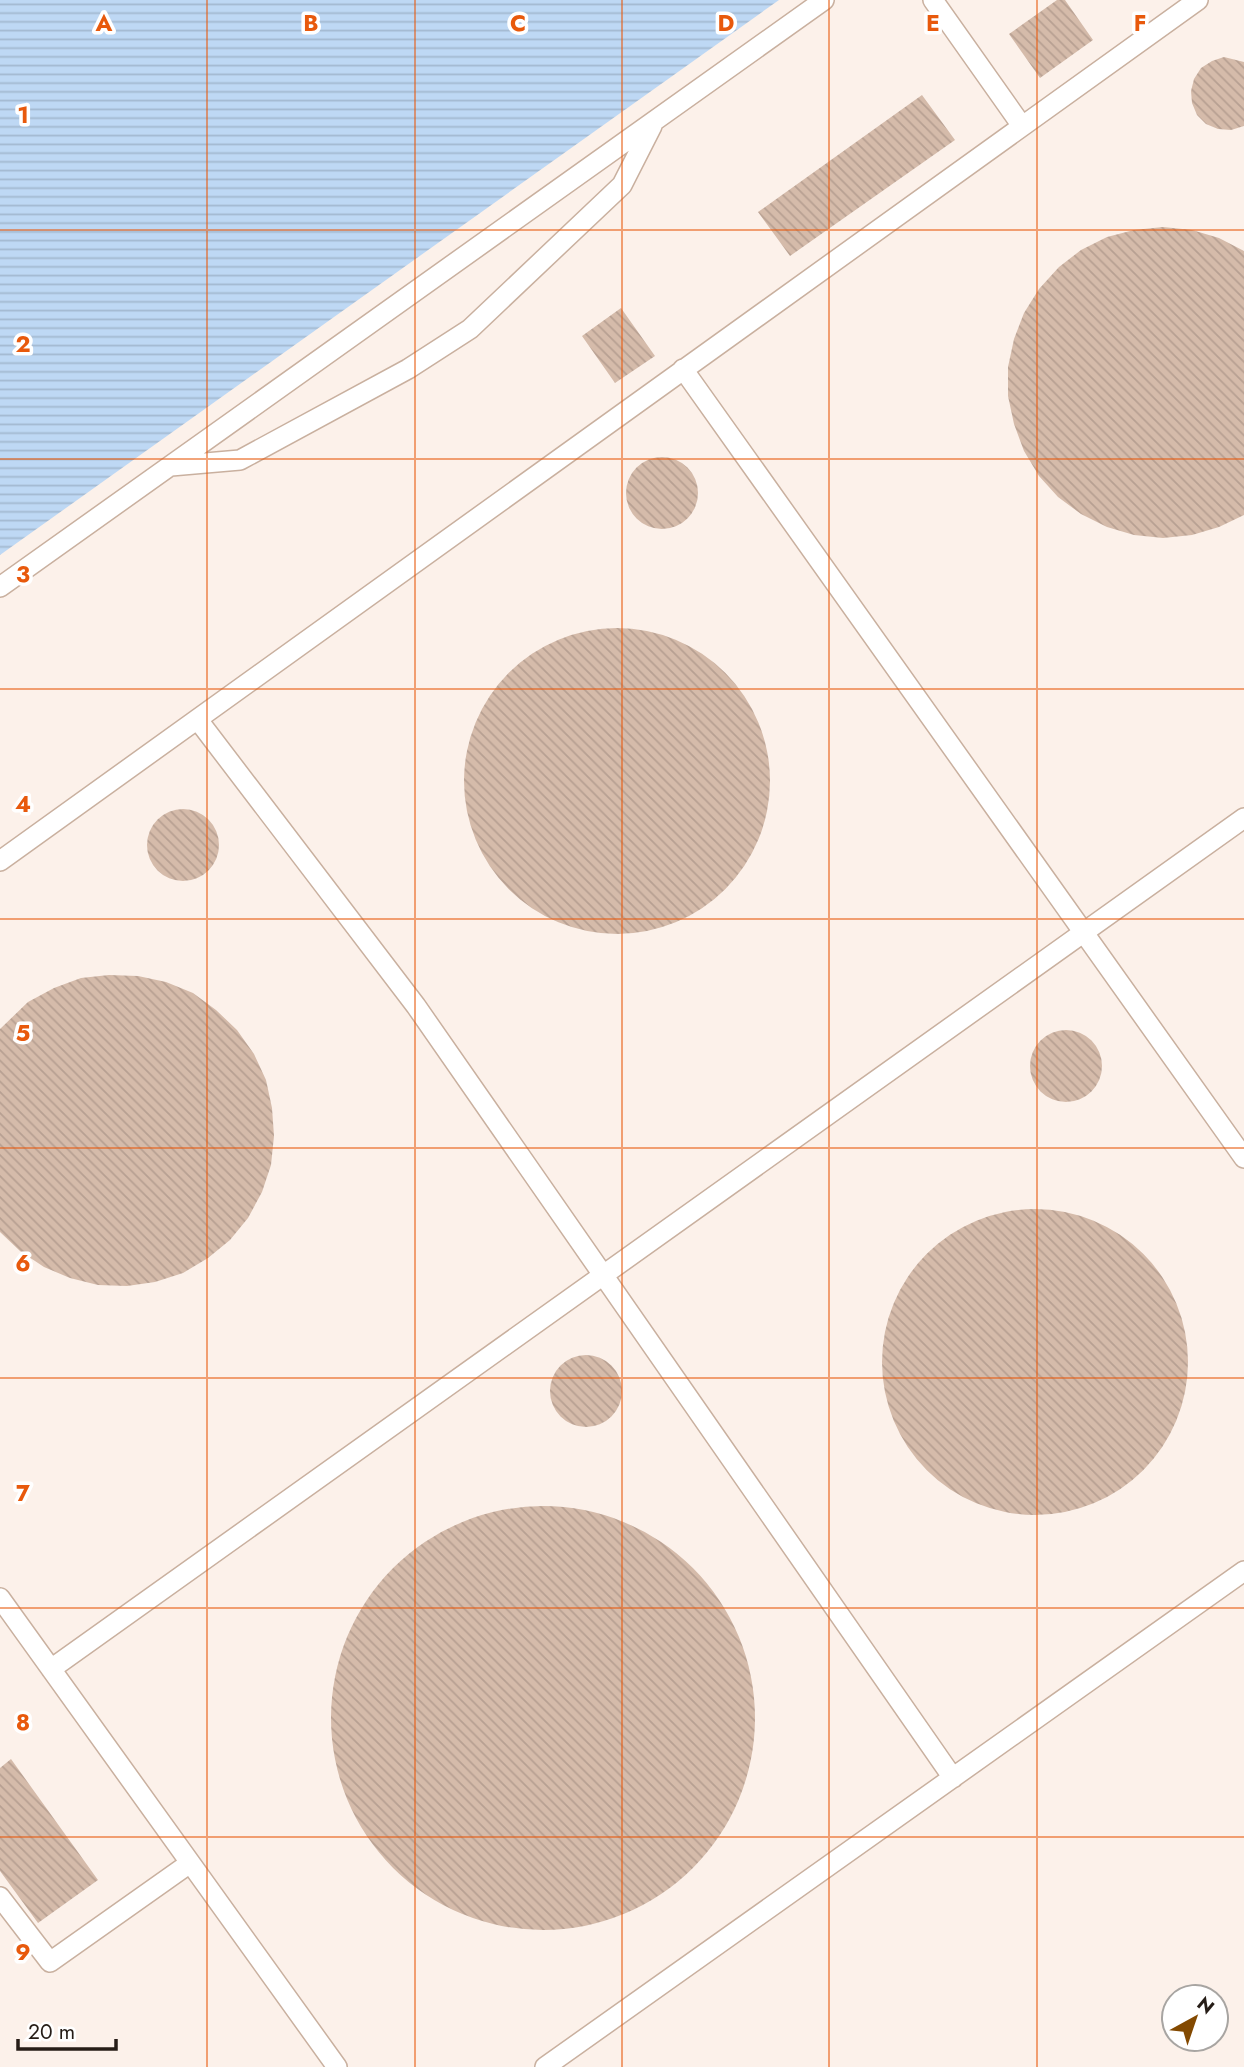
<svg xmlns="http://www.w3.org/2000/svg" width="1244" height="2067" font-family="Jost,sans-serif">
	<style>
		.water { fill: url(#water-rules) }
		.building { fill: url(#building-back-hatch) }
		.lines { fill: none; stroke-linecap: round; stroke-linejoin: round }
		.lane-casing { stroke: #c9b09f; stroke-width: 22 }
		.lane { stroke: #fff; stroke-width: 19 }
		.grid { fill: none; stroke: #e8590c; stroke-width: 2; stroke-opacity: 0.55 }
		.grid-label { font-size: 23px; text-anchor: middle; font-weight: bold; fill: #e8590c; stroke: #fff; stroke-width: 7; stroke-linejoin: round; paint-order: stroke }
	</style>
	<defs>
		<pattern id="water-rules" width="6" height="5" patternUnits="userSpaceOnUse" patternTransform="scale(1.75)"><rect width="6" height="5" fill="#bed8f4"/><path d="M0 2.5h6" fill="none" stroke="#a3b9d0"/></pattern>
		<pattern id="building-back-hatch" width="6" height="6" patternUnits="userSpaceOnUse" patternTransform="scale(1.75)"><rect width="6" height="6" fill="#d5bbaa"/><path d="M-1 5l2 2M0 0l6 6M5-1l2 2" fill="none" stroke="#b7a092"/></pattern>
	</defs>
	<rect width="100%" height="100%" fill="#fcf1ea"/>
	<!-- water -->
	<path class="water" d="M0,0H779L0,555Z"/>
	<!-- building -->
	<path class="building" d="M1057,0H1065L1093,40L1040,78L1009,34Z
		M1224,57L1244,62V126L1231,130L1218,129L1206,124L1197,115L1192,103L1191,91L1194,79L1201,68L1212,61Z
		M922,95L955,140L790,256L758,212Z
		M1163,227L1192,230L1219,238L1244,251V515L1219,527L1192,535L1163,538L1134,535L1107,527L1081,514L1058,497L1039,476L1024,451L1014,424L1008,396V367L1014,339L1024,313L1039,289L1059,267L1081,250L1107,237L1134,230Z
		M621,308L655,356L615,383L582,336Z
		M626 493a36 36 0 1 1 72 0a36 36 0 1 1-72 0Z
		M464 781a153 153 0 1 1 306 0a153 153 0 1 1-306 0Z
		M147 845a36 36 0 1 1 72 0a36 36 0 1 1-72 0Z
		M109,975L138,976L166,982L193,993L216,1010L237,1030L254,1054L266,1080L272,1108L274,1136L271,1165L262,1192L248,1218L230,1240L208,1258L183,1273L155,1282L127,1286L98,1285L70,1278L44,1267L20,1251L0,1232V1029L28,1002L54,988L81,978Z
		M1030 1066a36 36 0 1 1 72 0a36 36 0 1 1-72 0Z
		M882 1362a153 153 0 1 1 306 0a153 153 0 1 1-306 0Z
		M550 1391a36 36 0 1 1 72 0a36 36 0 1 1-72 0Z
		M331 1718a212 212 0 1 1 424 0a212 212 0 1 1-424 0Z
		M11,1759L98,1880L38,1923L0,1871V1768Z"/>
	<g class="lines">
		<!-- lane casing -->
		<g class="lane-casing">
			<path id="lane" d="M933,0L1022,126
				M683,369L1244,1158
				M171,466L240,460L408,369L470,329L622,185L652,126
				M0,587L824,0
				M198,720L416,1006L953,1778
				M0,861L1198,0
				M0,1598L337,2067
				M51,1669L1244,818
				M0,1897L50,1962L190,1863
				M545,2067L1244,1571"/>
		</g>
		<!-- lane -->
		<use href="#lane" class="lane"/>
	</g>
	<!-- grid -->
	<path class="grid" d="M207,0V2067M415,0V2067M622,0V2067M829,0V2067M1037,0V2067M0,230H1244M0,459H1244M0,689H1244M0,919H1244M0,1148H1244M0,1378H1244M0,1608H1244M0,1837H1244"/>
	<g class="grid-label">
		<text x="104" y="31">A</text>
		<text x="311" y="31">B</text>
		<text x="518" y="31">C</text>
		<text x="726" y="31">D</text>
		<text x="933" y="31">E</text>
		<text x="1140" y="31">F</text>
		<text x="23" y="123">1</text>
		<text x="23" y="352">2</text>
		<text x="23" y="582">3</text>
		<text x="23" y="812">4</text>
		<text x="23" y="1041">5</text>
		<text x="23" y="1271">6</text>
		<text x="23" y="1501">7</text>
		<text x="23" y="1730">8</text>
		<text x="23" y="1960">9</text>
	</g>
	<!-- north arrow -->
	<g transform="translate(1195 2018) rotate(40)"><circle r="33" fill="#ffffff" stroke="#a8a5a2" stroke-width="2"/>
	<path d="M0-5L12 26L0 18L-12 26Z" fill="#834900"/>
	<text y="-10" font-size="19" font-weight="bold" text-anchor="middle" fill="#261d17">N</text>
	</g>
	<!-- scale -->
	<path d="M18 2039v10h98v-10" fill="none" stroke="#261d17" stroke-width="3.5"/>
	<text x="28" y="2039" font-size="21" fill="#261d17" stroke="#ffffff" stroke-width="5" paint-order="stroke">20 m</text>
</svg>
